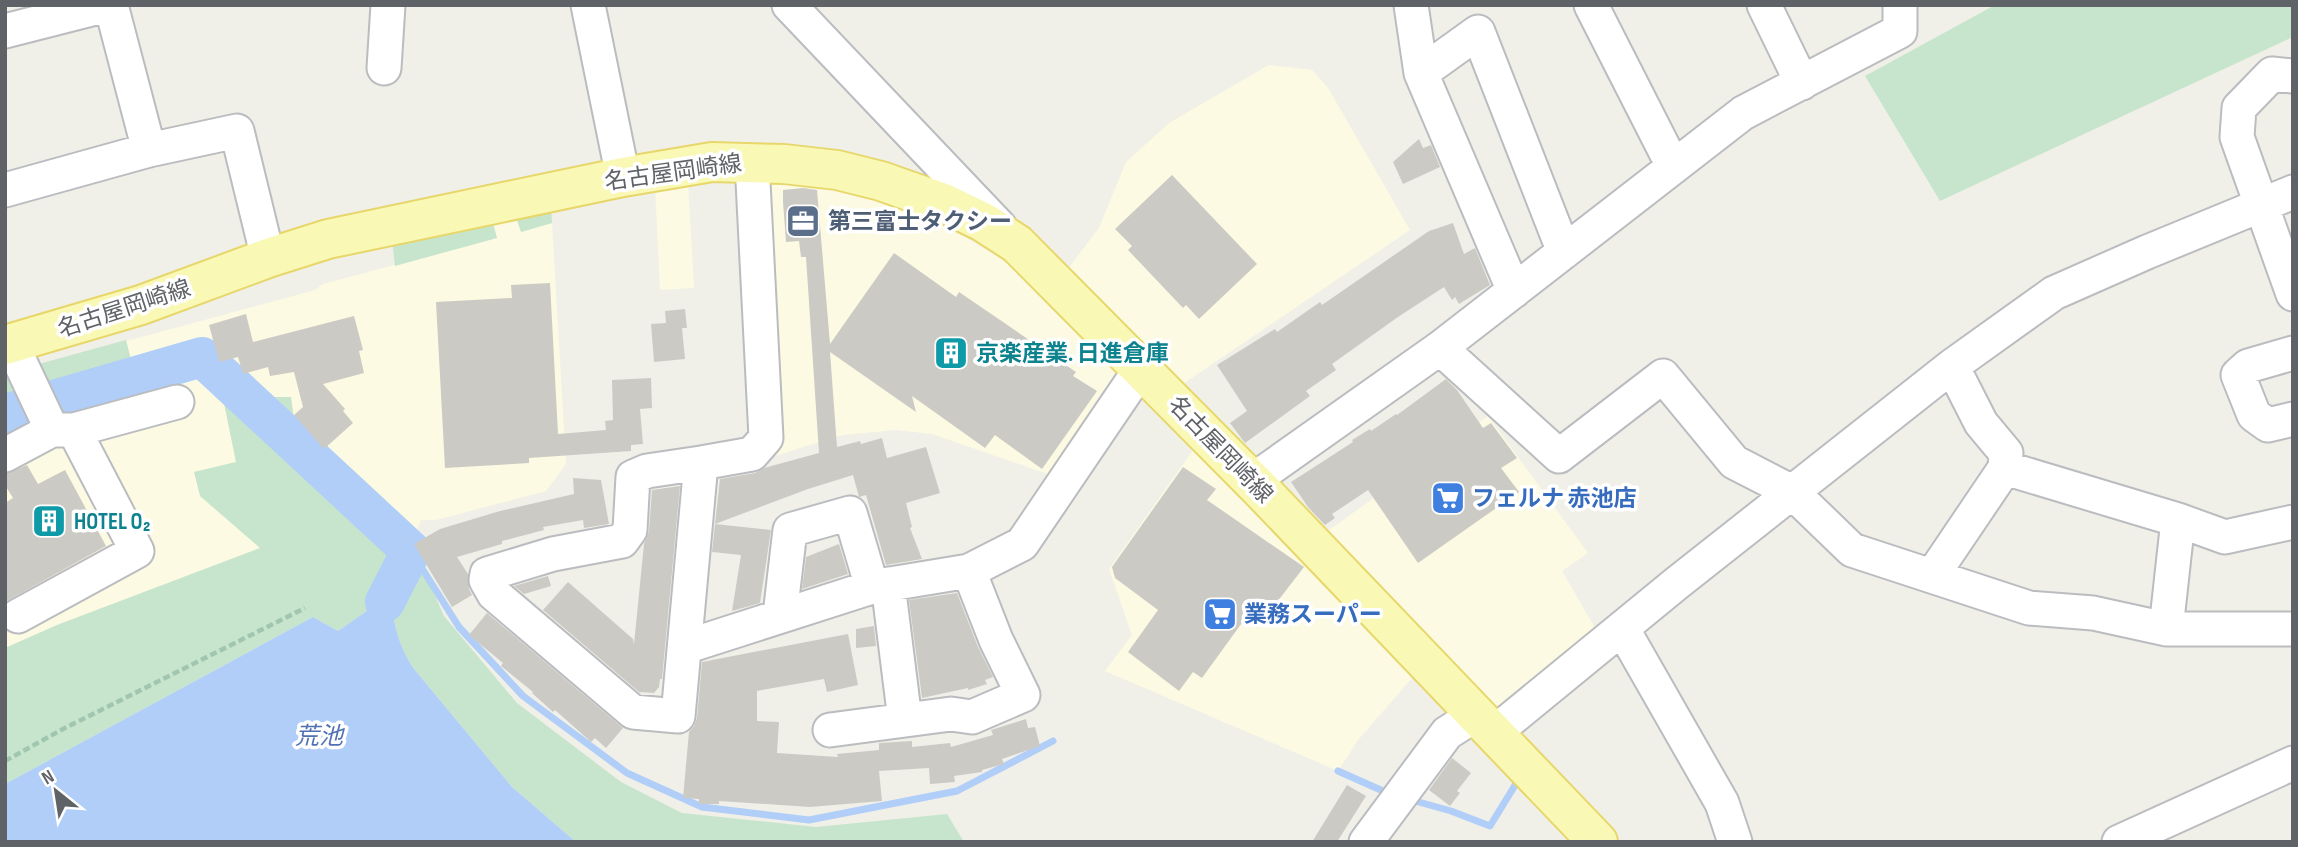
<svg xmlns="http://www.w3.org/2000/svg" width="2298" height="847" font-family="'Sofia Sans Condensed','Noto Sans JP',sans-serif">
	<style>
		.commercial { fill: #fcfae2 }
		.green { fill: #c7e5cc }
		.water { fill: #b0cef8 }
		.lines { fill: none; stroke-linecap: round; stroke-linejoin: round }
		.stream { stroke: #b0cef8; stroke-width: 7 }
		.river { stroke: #b0cef8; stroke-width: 40 }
		.building { fill: #cccac5 }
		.minor-casing { stroke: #babcc0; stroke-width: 37 }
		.major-casing { stroke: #e7d76b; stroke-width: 42 }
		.path { stroke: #a0c6b1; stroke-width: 4.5; stroke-dasharray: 7 3.5; stroke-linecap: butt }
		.minor { stroke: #fff; stroke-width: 33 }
		.major { stroke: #f9f8b5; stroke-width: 38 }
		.labels { text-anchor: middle; stroke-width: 7; stroke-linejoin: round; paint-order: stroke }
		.street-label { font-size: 23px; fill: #5f6267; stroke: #fff }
		.service-label { font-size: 23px; font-weight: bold; fill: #4e5e75; stroke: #fff; text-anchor: start }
		.culture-label { font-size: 23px; font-weight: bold; fill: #0d838f; stroke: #fff; text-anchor: start }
		.shop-label { font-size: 23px; font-weight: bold; fill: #366cbe; stroke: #fff; text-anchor: start }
		.water-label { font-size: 24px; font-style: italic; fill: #5071b2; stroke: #fff }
	</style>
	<rect width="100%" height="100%" fill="#f0f0e8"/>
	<!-- commercial -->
	<path class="commercial" d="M1269,65L1312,70L1328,88L1410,230L1180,386L1067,270L1099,228L1126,162L1169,123Z
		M688,181L694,288L660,290L655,186Z
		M771,181L835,188L882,200L917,212L950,228L1000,258L1030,282L1125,379L1059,478L932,434L896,430L843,435L758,461L762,191Z
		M515,214L521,232L552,223L566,464L546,491L436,520H421L412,543L296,435L291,397H254L217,365L236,462L194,472L201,496L261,548L57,625L5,648V374L315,290L323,284L496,238L492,219Z
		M1488,416L1588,553L1562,571L1599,635L1508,711H1494L1325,533Z
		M1193,450L1413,677L1358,740L1338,771L1105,671L1132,635L1109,569Z"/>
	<!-- green -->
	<path class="green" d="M1995,5H2293V37L1940,201L1865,76Z
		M551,207L552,223L521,232L515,214Z
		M492,219L497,238L395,266L392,240Z
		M126,340L138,387L56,407L35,365Z
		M216,364L254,397H291L296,435L412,543L444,616L517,703L621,782L682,813L816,827L947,814L964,842H576L512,787L414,669C400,648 394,628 392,603L381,601L338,631L313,617L5,784V648L57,625L260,548L200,496L194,472L236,462Z
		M11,372L31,417L5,425V374Z"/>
	<!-- water -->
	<path class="water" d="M381,601L392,603C394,628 400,648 414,669L512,787L576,842H5V784L313,617L338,631Z"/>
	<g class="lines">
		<!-- stream -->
		<path class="stream" d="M411,551L459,627L523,696L627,773L702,807L809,820L957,791L1053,741
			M1338,771L1392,795
			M1408,799L1451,811L1490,826L1517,782"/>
		<!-- river -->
		<path class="river" d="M5,414L202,357L411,551L385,602"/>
	</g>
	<!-- building -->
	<path class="building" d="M1419,139L1423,148L1431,145L1440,167L1403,184L1393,162Z
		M1172,175L1257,264L1199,319L1186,305L1183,308L1128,250L1132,246L1115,229Z
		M803,188L817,190L830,344L894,253L956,297L959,292L1076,372L1073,376L1097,391L1042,469L995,435L985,448L912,396L916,412L830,352L837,447L860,441L861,444L882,438L887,458L926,447L940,493L906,503L912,527L910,528L922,559L886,565L866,495L859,497L853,475L808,489L715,524L720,479L755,473L764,468L819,453L806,257H801L799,241L786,242L783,202V190Z
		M1453,223L1464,254L1475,248L1490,285L1459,304L1455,297L1452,300L1444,287L1398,317L1332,364L1336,370L1306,391L1310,396L1245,443L1230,423L1247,411L1217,365L1275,329L1277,332L1320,302L1322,305L1429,231Z
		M550,283L558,434L606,430L605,421L613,420L612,380L651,378L652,408L640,409L643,444L631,445V451L529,458V463L445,468L436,302L512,298L511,285Z
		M685,309L687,328H682L685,359L654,362L651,324L666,323L665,311Z
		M246,314L253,342L354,316L363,350L359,351L364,373L323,384L345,409L343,411L353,423L324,449L294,415L303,407L294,372L270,376L268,367L243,374L238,357L219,362L209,325Z
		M1446,379L1457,390L1483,428L1491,423L1517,458L1501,468L1519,492L1418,563L1368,490L1332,514L1335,518L1325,525L1308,507L1291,482L1353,442L1352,440L1370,429L1371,431L1396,414L1397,415Z
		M27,465L38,484L65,470L106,546L5,602V503L13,498L5,485V474Z
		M1183,467L1216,489L1207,500L1304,567L1257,628L1244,620L1202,678L1193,672L1179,691L1128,652L1158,610L1115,578L1112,567Z
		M573,478L601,480L609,524L584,528L583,520L543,527L544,530L502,541V544L457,557L468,574L469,589L472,595L452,607L414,544L440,529L500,511L574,494Z
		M680,486L662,679H660L659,687L654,693L639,692L543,610L568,582L633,639L634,644L644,544L649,531L652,490Z
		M715,524L771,530L760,603L732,611L741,555L712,552Z
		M839,544L848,574L802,589L806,557Z
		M548,576L551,586L524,594L514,586Z
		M957,593L978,647L993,677L985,680L987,684L968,690V688L922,698L909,600Z
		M487,613L623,728L606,748L595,738L591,742L555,710L553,712L532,693L533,692L501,666L503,663L469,635Z
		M874,626L876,646L856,648V629Z
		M848,634L858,685L827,692L824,679L757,691V721L779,722L777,753L838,757L837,754L879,750V743L912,741V747L950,743L951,747L993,735L991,730L1026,719L1028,728L1035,727L1040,746L1002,759L1004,764L982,770V772L954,776L955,782L930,784L929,768L879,771L882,801L810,807L719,801V804H699V799L683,798L689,732L694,726L697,718L702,662Z
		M1452,758L1471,773L1457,791L1460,793L1450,806L1429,790Z
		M1347,785L1366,796L1337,842H1312Z"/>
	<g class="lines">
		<!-- minor casing -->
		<g class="minor-casing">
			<path id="minor" d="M111,5L149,150
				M588,5L623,177
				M789,5L1000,227
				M1411,5L1421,73
				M1591,5L1673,166
				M1764,5L1802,83
				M5,31L107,5
				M384,68L388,5
				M2293,76L2272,74L2239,108L2237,137L2293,294
				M5,190L149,150L237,131L268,258
				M1514,291L1421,73L1478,32L1564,252
				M11,343L52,430
				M1440,348L1559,456L1663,376L1734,462L1792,492L1852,550L2029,608L2093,613L2166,629L2178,520L2005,468L2006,453L1981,423L1952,366
				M2293,353L2248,366L2238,375L2254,415L2268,425L2293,419
				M5,455L52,430H74L177,402
				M701,463L647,471L633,477L630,530L622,541L553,554L487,574L486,580L494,594L633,712L678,716L701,463L752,454L766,438L752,162
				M1252,481L1440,348L1743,113L1900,31V5
				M2178,520L2225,537L2293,522
				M1932,576L2005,468
				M888,584L905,720
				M780,615L790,530L850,513L872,587
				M18,616L137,551L74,430
				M1622,628L1722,803L1735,842
				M2166,629H2293
				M685,647L872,587L969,571L1022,544L1142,367
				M830,730L951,714L972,717L1023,695L996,640L969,571
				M1494,733L1677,583L1952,366L2054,293L2147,252L2293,192
				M1366,842L1447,733L1475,715
				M2119,842L2293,763"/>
		</g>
		<!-- major casing -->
		<g class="major-casing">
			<path id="major" d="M5,345L141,305L268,258L328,239L623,177L712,162L784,164L837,170L881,181L946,204L983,222L1017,244L1261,490L1598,842"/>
		</g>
		<!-- path -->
		<path class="path" d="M5,761L63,729L305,608"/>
		<!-- minor -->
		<use href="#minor" class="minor"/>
		<!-- major -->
		<use href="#major" class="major"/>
	</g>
	<!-- icons -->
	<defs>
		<g id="office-square" transform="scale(1.75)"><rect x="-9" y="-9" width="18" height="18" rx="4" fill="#5c6f8a" stroke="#fff"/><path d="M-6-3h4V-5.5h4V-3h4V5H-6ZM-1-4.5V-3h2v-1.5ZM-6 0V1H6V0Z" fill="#fff"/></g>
		<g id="building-square" transform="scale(1.75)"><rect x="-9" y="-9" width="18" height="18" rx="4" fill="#0f9aa8" stroke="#fff"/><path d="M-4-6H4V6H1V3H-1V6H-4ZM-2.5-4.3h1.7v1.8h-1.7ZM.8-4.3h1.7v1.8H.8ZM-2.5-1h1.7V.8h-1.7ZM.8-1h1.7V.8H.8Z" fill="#fff"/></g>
		<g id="supermarket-square" transform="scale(1.75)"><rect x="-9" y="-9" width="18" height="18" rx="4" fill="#3f7fe0" stroke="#fff"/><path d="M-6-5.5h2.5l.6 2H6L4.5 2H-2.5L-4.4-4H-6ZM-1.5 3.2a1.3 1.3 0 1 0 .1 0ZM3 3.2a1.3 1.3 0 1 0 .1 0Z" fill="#fff"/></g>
	</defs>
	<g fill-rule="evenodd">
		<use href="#office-square" x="803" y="221"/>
		<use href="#building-square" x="951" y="353"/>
		<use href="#supermarket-square" x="1448" y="498"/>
		<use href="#building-square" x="49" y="521"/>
		<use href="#supermarket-square" x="1220" y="614"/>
	</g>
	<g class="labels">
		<!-- street labels -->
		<g class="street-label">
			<text transform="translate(673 172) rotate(-8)" y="8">名古屋岡崎線</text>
			<text transform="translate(124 308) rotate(-18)" y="8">名古屋岡崎線</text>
			<text transform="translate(1221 449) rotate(46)" y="8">名古屋岡崎線</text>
		</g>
		<!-- service labels -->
		<g class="service-label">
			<text x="828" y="229">第三富士タクシー</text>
		</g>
		<!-- culture labels -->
		<g class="culture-label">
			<text x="976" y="361">京楽産業. 日進倉庫</text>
			<text x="74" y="529">HOTEL O₂</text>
		</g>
		<!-- shop labels -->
		<g class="shop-label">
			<text x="1472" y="506">フェルナ 赤池店</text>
			<text x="1244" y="622">業務スーパー</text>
		</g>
		<!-- water labels -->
		<g class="water-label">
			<text x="319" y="744">荒池</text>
		</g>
	</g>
	<!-- border -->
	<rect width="2298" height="847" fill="none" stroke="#5f6267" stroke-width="14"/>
	<!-- north arrow -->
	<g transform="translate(56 791) rotate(330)" stroke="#ffffff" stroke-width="5" paint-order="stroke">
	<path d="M0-5L12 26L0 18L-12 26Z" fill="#5f6267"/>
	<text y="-10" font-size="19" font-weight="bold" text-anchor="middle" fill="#5f6267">N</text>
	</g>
</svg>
